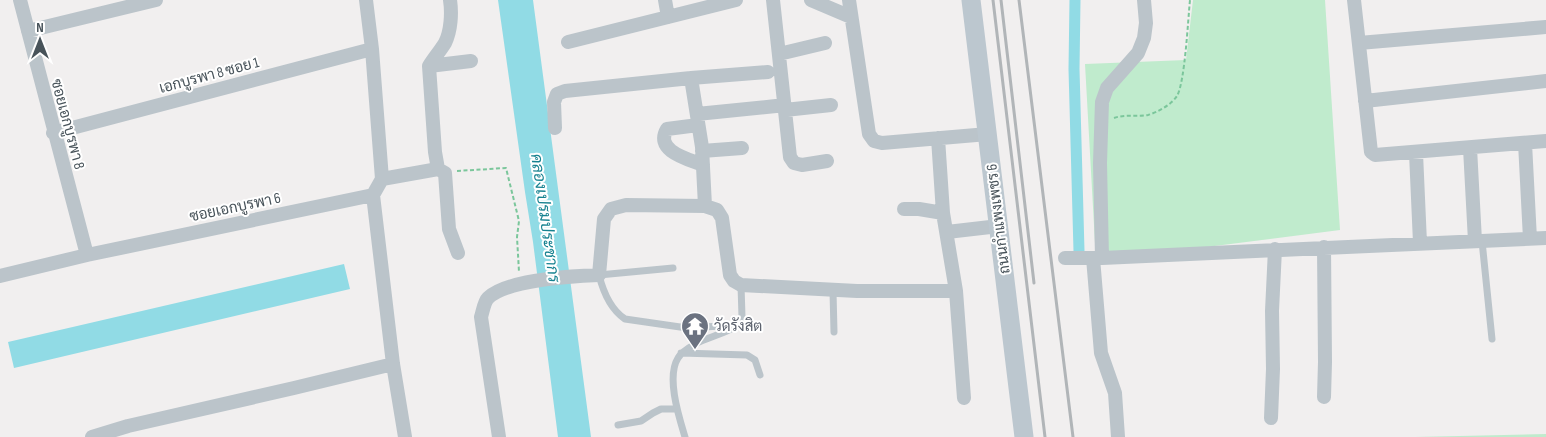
<svg xmlns="http://www.w3.org/2000/svg" width="1546" height="437" font-family="'Sofia Sans Condensed',Sarabun,sans-serif">
	<style>
		.green { fill: #c0ebcd }
		.water { fill: #91dbe5 }
		.lines { fill: none; stroke-linecap: round; stroke-linejoin: round }
		.canal { stroke: #91dbe5; stroke-width: 11 }
		.path { stroke: #7bc69b; stroke-width: 2; stroke-dasharray: 4 2.5; stroke-linecap: butt }
		.service { stroke: #bbc4ca; stroke-width: 7 }
		.minor { stroke: #bbc4ca; stroke-width: 14 }
		.secondary { stroke: #bcc7cf; stroke-width: 19 }
		.rail { stroke: #b1b5b8; stroke-width: 3 }
		.labels { text-anchor: middle; stroke-width: 4; stroke-linejoin: round; paint-order: stroke }
		.street-label { font-size: 15px; fill: #48535a; stroke: #fff }
		.worship-label { font-size: 15px; fill: #5b616d; stroke: #fff; text-anchor: start }
		.water-label { font-size: 16px; font-style: italic; fill: #178290; stroke: #fff }
	</style>
	<rect width="100%" height="100%" fill="#f1efef"/>
	<!-- green -->
	<path class="green" d="M1193,0H1325L1340,230L1096,261L1085,64L1186,60Z
		M1546,434V437H1415Z"/>
	<!-- water -->
	<path class="water" d="M498,0H533L591,437H558L533,242L525,192Z
		M344,264L350,289L14,368L8,342Z"/>
	<g class="lines">
		<!-- canal -->
		<path class="canal" d="M1075,0L1074,69L1079,251"/>
		<!-- path -->
		<path class="path" d="M1114,118C1125,114 1137,117 1148,115C1158,112 1171,105 1177,96C1185,82 1188,19 1190,0
			M457,171L506,168L519,221L517,237L519,272"/>
		<!-- service -->
		<path class="service" d="M1482,241L1492,339
			M673,268L599,275C603,291 610,309 625,319L687,328L738,325
			M833,291L834,332
			M681,353L747,355L755,360L760,375
			M618,425L641,421L653,413L661,409H677
			M685,437C679,417 666,377 678,358C682,351 692,346 699,342C712,336 726,333 738,325L742,317L741,285"/>
		<!-- minor -->
		<path class="minor" d="M20,0L87,255
			M366,0L372,49L382,179
			M450,0C452,13 451,31 445,43C440,51 434,58 429,66L435,152L438,169L445,173L449,229L458,253
			M665,0L668,17
			M773,0L790,157L794,163L802,165L827,161
			M811,0L851,17
			M849,0L869,134L874,141L882,143L988,134
			M1354,0L1371,152L1375,155L1546,141
			M28,31L156,0
			M568,42L736,0
			M1359,43L1546,27
			M779,54L825,43
			M429,66L471,61
			M691,78L702,147L705,206
			M1365,101L1546,81
			M785,110L831,105
			M697,114L776,106
			M698,125L667,129C654,151 688,159 703,165
			M555,128L554,102L557,94L565,91L691,78L768,72
			M53,133L372,49
			M1525,143L1530,239
			M1470,148L1475,241
			M702,151L742,148
			M1416,153L1420,243
			M382,179L438,169
			M373,195L393,364L405,437
			M904,209H919L943,213
			M947,232L999,226
			M1324,247L1325,362L1324,397
			M1065,258H1102L1546,238
			M1093,258L1101,353L1115,393L1118,437
			M1102,258L1100,163L1102,102L1107,88L1138,53L1144,38L1146,23L1144,0
			M0,276L87,255L373,195L382,179
			M956,291L964,398
			M1271,418L1273,369L1272,311L1275,249
			M92,437L128,426L294,388L393,364
			M499,437L481,317C483,311 484,302 488,298C506,280 573,276 599,275L604,219L611,209L626,205L705,206L717,210L722,218L730,275L734,281L741,285L857,291H956L943,213L938,138"/>
		<!-- secondary -->
		<path class="secondary" d="M971,0L1024,437"/>
		<!-- rail -->
		<path class="rail" d="M993,0L1045,437
			M1001,0L1034,283
			M1019,0L1073,437"/>
	</g>
	<!-- icons -->
	<defs>
		<g id="temple-pin" transform="scale(1.4375)"><path d="M0 17L-7.5 6A9.5 9.5 0 1 1 7.5 6Z" fill="#6b7280" stroke="#fff"/><path d="M0-6L5-2H3V0L6.5 2.5H4V6H1.5V3h-3V6H-4V2.5H-6.5L-3 0V-2H-5Z" fill="#fff"/></g>
	</defs>
	<g fill-rule="evenodd">
		<use href="#temple-pin" x="695" y="326"/>
	</g>
	<g class="labels">
		<!-- street labels -->
		<g class="street-label">
			<text transform="translate(209 75) rotate(-15)" y="5">เอกบูรพา 8 ซอย 1</text>
			<text transform="translate(68 124) rotate(75)" y="5">ซอยเอกบูรพา 8</text>
			<text transform="translate(235 207) rotate(-12)" y="5">ซอยเอกบูรพา 6</text>
			<text transform="translate(998 219) rotate(-97)" y="5">ถนนกำแพงเพชร 6</text>
		</g>
		<!-- worship labels -->
		<g class="worship-label">
			<text x="714" y="331">วัดรังสิต</text>
		</g>
		<!-- water labels -->
		<g class="water-label">
			<text transform="translate(546 218) rotate(82)" y="6">คลองเปรมประชากร</text>
		</g>
	</g>
	<!-- north arrow -->
	<g transform="translate(40 40)" stroke="#ffffff" stroke-width="4" paint-order="stroke">
	<path d="M0-4L9 19L0 12L-9 19Z" fill="#48535a"/>
	<text y="-8" font-size="14" font-weight="bold" text-anchor="middle" fill="#48535a">N</text>
	</g>
</svg>
